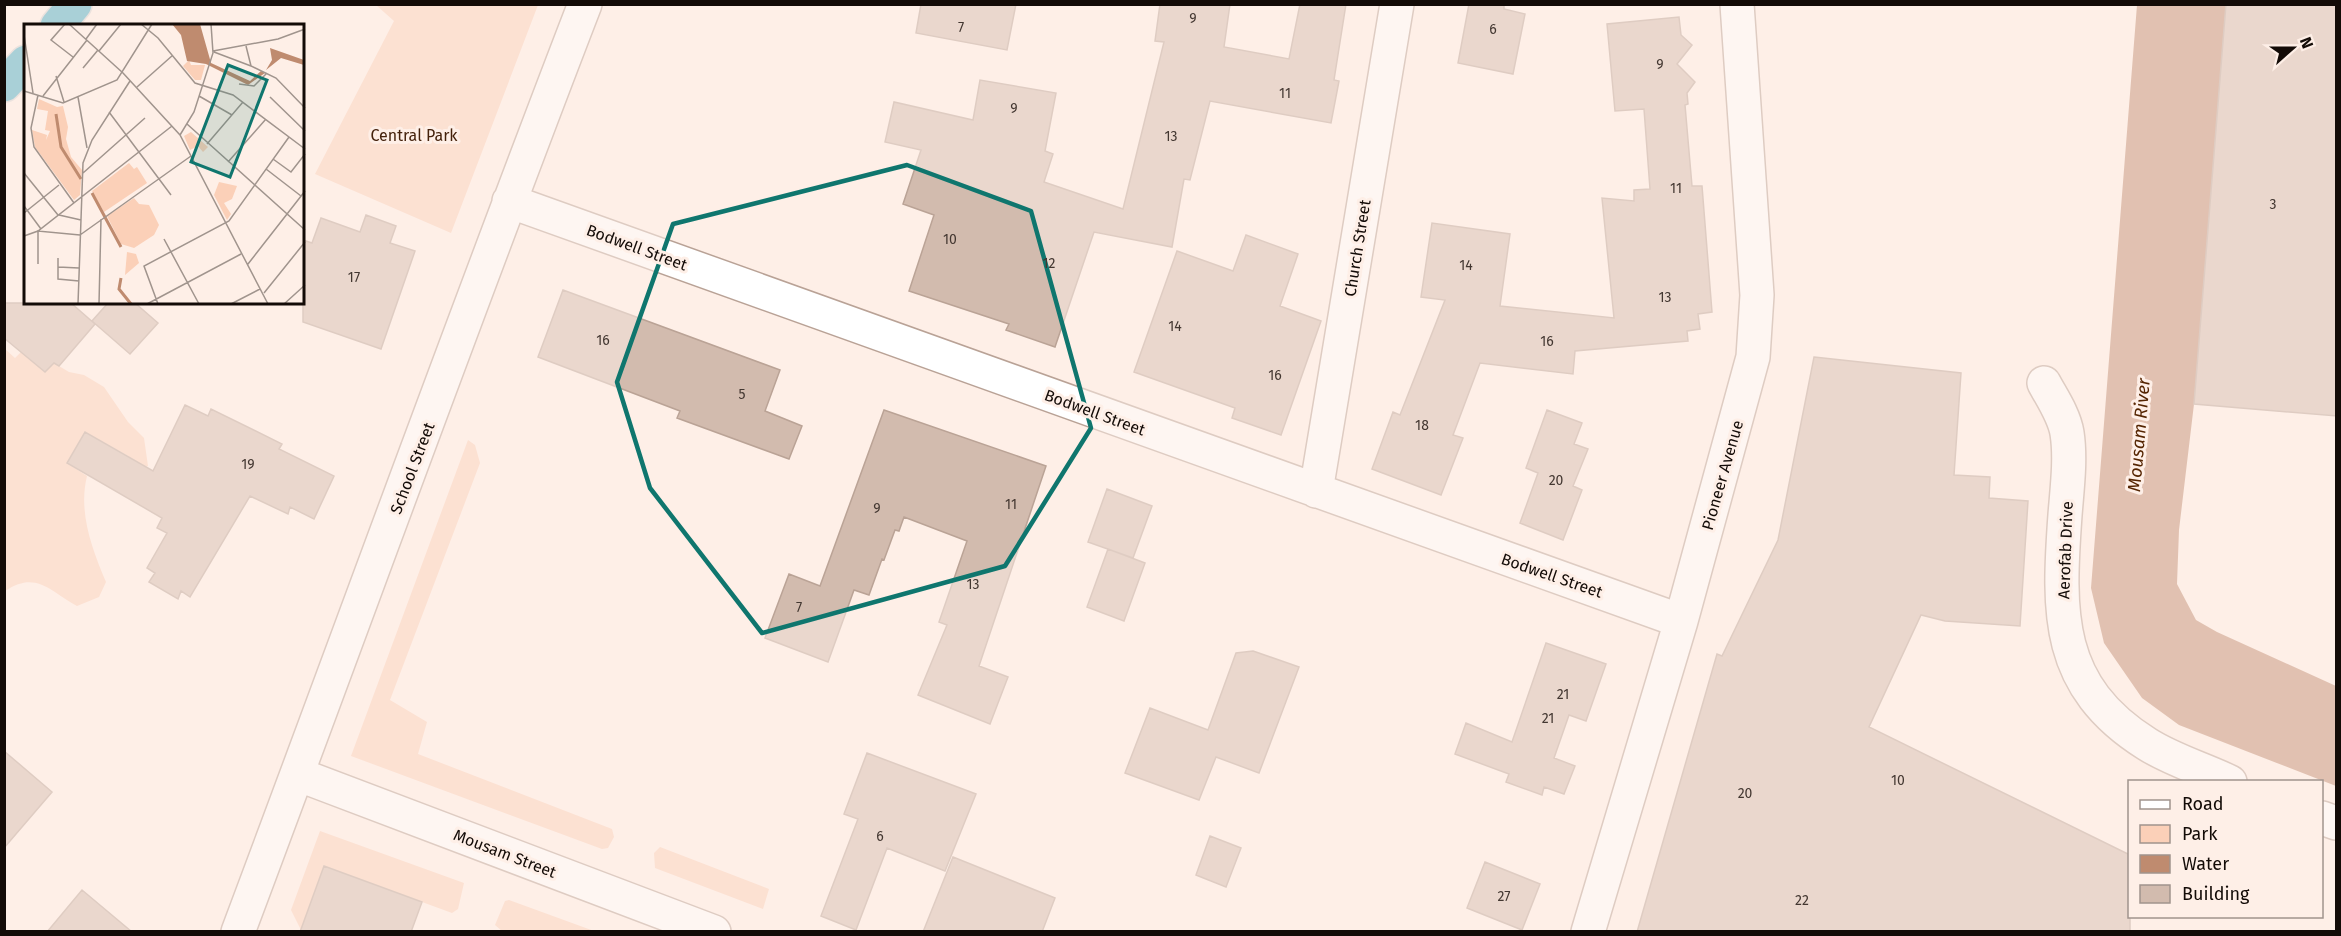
<svg xmlns="http://www.w3.org/2000/svg" width="2341" height="936" font-family="'Fira Sans',sans-serif">
	<style>
		.green { fill: #fbd0b8 }
		.water { fill: #bf8b6f }
		.building { fill: #d2bbae; stroke: #baa396; stroke-width: 1.5 }
		.lines { fill: none; stroke-linecap: round; stroke-linejoin: round }
		.minor-casing { stroke: #b9a296; stroke-width: 36 }
		.highway-casing { stroke: #d5d3d2; stroke-width: 36 }
		.minor { stroke: #fff; stroke-width: 33 }
		.highway { stroke: #44aac3; stroke-width: 33 }
		.marked { fill: none; stroke: #0f766e; stroke-width: 4.5; stroke-linejoin: round }
		.labels { text-anchor: middle; stroke-width: 6; stroke-linejoin: round; paint-order: stroke }
		.number-label { font-size: 14px; fill: #433731 }
		.park-label { font-size: 16px; fill: #45220c; stroke: #feefe7 }
		.street-label { font-size: 16px; fill: #130b07; stroke: #feefe7 }
		.water-label { font-size: 18px; font-style: italic; fill: #552502; stroke: #feefe7 }
		.inset-river { fill: none; stroke: #bf8b6f; stroke-width: 3 }
		.inset-road { fill: none; stroke: #a0948d; stroke-width: 1.5 }
		.view { fill: #0f766e; fill-opacity: 0.15; stroke: #0f766e; stroke-width: 3 }
		.inset-edge { fill: none; stroke: #130b07; stroke-width: 3 }
	</style>
	<rect width="100%" height="100%" fill="#feefe7"/>
	<!-- green -->
	<path class="green" d="M376,5H538L451,233L315,174L394,21Z
		M5,349L15,358L21,352L45,372L54,363L69,372L84,375L104,387L128,422L144,438L148,466L139,470L128,456L85,432L67,463L87,476C78,512 92,549 106,582L99,597L77,606C50,591 36,570 5,591Z
		M468,440L475,445L480,463L390,700L427,722L418,754L612,829L614,837L608,848L602,849L351,756Z
		M320,831L464,883L458,909L452,913L324,866L301,930L291,910Z
		M660,847L769,889L763,909L655,868L654,853Z
		M509,900L594,931H502L495,925L505,901Z"/>
	<!-- water -->
	<path class="water" d="M2137,5H2226L2194,404L2179,530L2177,584L2196,620L2217,632L2336,686V786L2179,725L2142,698L2104,643L2091,588Z"/>
	<!-- building -->
	<path class="building" d="M921,4H1016L1007,50L916,33Z
		M1160,4H1230L1224,47L1289,59L1300,4H1346L1334,80L1339,81L1331,123L1210,101L1190,180L1184,179L1172,247L1094,232L1055,347L1006,330L1009,324L909,291L934,215L903,204L921,150L885,142L894,102L973,120L980,80L1056,93L1045,151L1053,154L1044,182L1123,209L1164,42L1155,41Z
		M1469,4H1504V9L1525,14L1513,74L1458,63Z
		M2226,4H2337V416L2194,404Z
		M1679,17L1681,35L1692,45L1677,64L1695,82L1687,93L1688,104L1685,105L1692,186H1702L1712,312L1698,314L1700,329L1687,331L1688,341L1575,351L1573,374L1480,363L1453,435L1463,438L1441,495L1372,469L1393,412L1400,415L1445,300L1421,297L1432,223L1510,234L1500,306L1614,318L1602,198L1634,201V190L1650,189L1644,109L1615,111L1607,24Z
		M366,215L396,226L390,243L415,251L381,349L303,322V240L312,243L321,218L360,232Z
		M1246,235L1298,254L1280,306L1321,321L1281,435L1232,418L1235,408L1134,372L1177,251L1233,271Z
		M563,290L780,370L765,411L802,426L789,459L677,418L680,411L538,357Z
		M4,303H71L95,324L59,366L54,363L45,372L4,338Z
		M108,303H135L158,323L130,354L92,321Z
		M1814,357L1961,373L1954,475L1990,477L1989,498L2028,501L2020,626L1945,621L1921,615L1869,727L2130,855V932H1637L1717,654L1722,656L1778,540Z
		M185,405L208,416L211,409L282,444L279,449L334,476L314,519L290,507L288,514L250,496L190,597L181,591L178,599L149,582L155,573L147,568L167,533L157,528L162,518L67,463L85,432L153,471Z
		M884,410L1046,466L979,666L1008,677L990,724L918,695L947,625L939,622L967,541L904,517L899,531L895,530L884,560L882,559L869,595L854,590L828,662L765,638L789,574L820,586Z
		M1547,410L1582,423L1574,444L1588,449L1573,486L1582,490L1563,540L1520,523L1538,473L1526,468Z
		M1107,489L1152,506L1133,558L1088,542Z
		M1108,549L1145,563L1124,621L1087,607Z
		M1546,643L1606,664L1586,721L1569,715L1554,758L1575,766L1564,794L1544,787L1542,795L1506,782L1509,774L1455,754L1466,723L1512,742Z
		M1253,651L1299,667L1259,773L1216,757L1199,800L1125,773L1150,708L1208,730L1236,653Z
		M4,751L52,792L4,848Z
		M867,753L976,794L945,871L887,848L856,930L821,916L858,819L844,814Z
		M1210,836L1241,848L1226,887L1196,875Z
		M953,857L1055,898L1042,932H923Z
		M1485,862L1540,884L1522,930L1467,908Z
		M324,866L422,902L411,932H300Z
		M82,890L132,932H47Z"/>
	<g class="lines">
		<!-- minor casing -->
		<g class="minor-casing">
			<path id="minor" d="M509,201L1681,621
				M2044,383C2052,398 2064,415 2067,433C2071,459 2067,489 2065,515C2058,613 2055,686 2147,744C2172,760 2203,769 2230,782
				M1316,491L1397,4
				M297,774L714,932
				M2322,818L2336,823
				M238,932C354,623 466,312 585,4
				M1588,932L1681,621L1753,357L1757,295L1737,4"/>
		</g>
		<!-- highway casing -->
		<g class="highway-casing">
			<path id="highway" d="M57,26L75,4
				M4,85L26,62"/>
		</g>
		<!-- minor -->
		<use href="#minor" class="minor"/>
		<!-- highway -->
		<use href="#highway" class="highway"/>
	</g>
	<!-- marked area -->
	<path d="M0 0H2341V936H0ZM907,165L1031,211L1091,428L1005,566L762,633L650,488L617,382L673,224Z" fill="#feefe7" fill-opacity=".55" fill-rule="evenodd"/>
	<path class="marked" d="M907,165L1031,211L1091,428L1005,566L762,633L650,488L617,382L673,224Z"/>
	<g class="labels">
		<!-- number labels -->
		<g class="number-label">
			<text x="1193" y="23">9</text>
			<text x="961" y="32">7</text>
			<text x="1493" y="34">6</text>
			<text x="1660" y="69">9</text>
			<text x="1285" y="98">11</text>
			<text x="1014" y="113">9</text>
			<text x="1171" y="141">13</text>
			<text x="1676" y="193">11</text>
			<text x="2273" y="209">3</text>
			<text x="950" y="244">10</text>
			<text x="1049" y="268">12</text>
			<text x="1466" y="270">14</text>
			<text x="354" y="282">17</text>
			<text x="1665" y="302">13</text>
			<text x="1175" y="331">14</text>
			<text x="603" y="345">16</text>
			<text x="1547" y="346">16</text>
			<text x="1275" y="380">16</text>
			<text x="742" y="399">5</text>
			<text x="1422" y="430">18</text>
			<text x="248" y="469">19</text>
			<text x="1556" y="485">20</text>
			<text x="1011" y="509">11</text>
			<text x="877" y="513">9</text>
			<text x="973" y="589">13</text>
			<text x="799" y="612">7</text>
			<text x="1563" y="699">21</text>
			<text x="1548" y="723">21</text>
			<text x="1898" y="785">10</text>
			<text x="1745" y="798">20</text>
			<text x="880" y="841">6</text>
			<text x="1504" y="901">27</text>
			<text x="1802" y="905">22</text>
		</g>
		<!-- park labels -->
		<g class="park-label">
			<text x="414" y="141">Central Park</text>
		</g>
		<!-- street labels -->
		<g class="street-label">
			<text transform="translate(637 247) rotate(20)" y="6">Bodwell Street</text>
			<text transform="translate(1357 248) rotate(-81)" y="6">Church Street</text>
			<text transform="translate(1095 412) rotate(20)" y="6">Bodwell Street</text>
			<text transform="translate(412 468) rotate(-69)" y="6">School Street</text>
			<text transform="translate(1722 475) rotate(-74)" y="6">Pioneer Avenue</text>
			<text transform="translate(2065 550) rotate(-88)" y="6">Aerofab Drive</text>
			<text transform="translate(1552 575) rotate(19)" y="6">Bodwell Street</text>
			<text transform="translate(505 853) rotate(21)" y="6">Mousam Street</text>
		</g>
		<!-- water labels -->
		<g class="water-label">
			<text transform="translate(2139 435) rotate(-85)" y="6">Mousam River</text>
		</g>
	</g>
	<!-- overview -->
	<g transform="translate(24 24)">
		<rect width="280" height="280" fill="#feefe7"/>
		<path d="M165,36L167,41H181L177,56H171L159,42ZM15,75L33,83L39,82L44,103L42,115L47,133L58,146L56,171L50,176L11,123L8,106L23,111L22,116L26,107L21,106L24,87L13,85ZM167,108L184,123L179,128L174,122L166,126L160,112ZM105,139L110,145L113,143L123,159L80,188L68,167ZM195,158L213,162L208,175L200,179L207,190L203,196L190,171ZM110,174L115,180L125,181L135,201L130,211L110,224L97,220L83,192ZM103,228L112,230L115,239L101,251Z" fill="#fbd0b8"/>
		<path d="M148,0H176L187,39L226,57L237,47L241,49L224,61L182,40L163,37L157,11ZM246,24L280,36V41L257,34L242,46L248,36Z" fill="#bf8b6f"/>
		<path class="inset-river" d="M32,90L37,123L57,155M68,169L97,223M97,254L95,265L107,280"/>
		<path class="inset-road" d="M41,0L27,16L49,33M45,0L99,49M117,0L134,14L171,59L209,71L281,125M0,11L9,69M62,15L73,0M222,22L227,42L252,54L281,84M75,27L97,0M189,27L254,15L281,5M190,28L227,42M59,44L74,26M99,49L156,111L244,280M32,52L40,78M215,60L230,62L243,49M113,63L149,31M0,67L39,79L93,56L128,0M14,71L7,104L10,123L50,179M19,72L63,16M175,72L208,91M54,73L63,124M246,73L281,107M85,88L147,171M163,100L281,206M156,111L170,88L189,29L187,0M183,120L219,78M249,135L267,148L281,130M204,138L242,95M242,145L277,172M0,149L34,191M59,149L121,94M0,182L17,205M0,189L35,161M35,191L57,196M56,211L167,132M0,212L14,207L148,102M140,215L175,280M34,234V255L55,257M14,240V207L56,211M224,240L281,167M34,243L55,244M240,269L281,218M54,280L59,139L68,116L106,57M75,280L77,195M123,280L217,230M134,280L120,242L205,197L265,113M207,280L236,265M260,280L281,261"/>
		<path class="view" d="M204,41L243,56L206,153L167,138Z"/>
		<rect width="280" height="280" class="inset-edge"/>
	</g>
	<!-- border -->
	<rect width="2341" height="936" fill="none" stroke="#130b07" stroke-width="12"/>
	<!-- legend -->
	<rect x="2128" y="780" width="195" height="138" fill="#feefe7" stroke="#a0948d" stroke-width="1.5"/>
	<rect x="2140" y="800" width="30" height="9" fill="#ffffff" stroke="#a0948d" stroke-width="1.5"/>
	<text x="2182" y="810" font-size="18" fill="#130b07">Road</text>
	<rect x="2140" y="825" width="30" height="18" fill="#fbd0b8" stroke="#a0948d" stroke-width="1.5"/>
	<text x="2182" y="840" font-size="18" fill="#130b07">Park</text>
	<rect x="2140" y="855" width="30" height="18" fill="#bf8b6f" stroke="#a0948d" stroke-width="1.5"/>
	<text x="2182" y="870" font-size="18" fill="#130b07">Water</text>
	<rect x="2140" y="885" width="30" height="18" fill="#d2bbae" stroke="#a0948d" stroke-width="1.5"/>
	<text x="2182" y="900" font-size="18" fill="#130b07">Building</text>
	<!-- north arrow -->
	<g transform="translate(2293 48) rotate(69)" stroke="#feefe7" stroke-width="4.5" paint-order="stroke">
	<path d="M0-4.5L10 22L0 15L-10 22Z" fill="#130b07"/>
	<text y="-9" font-size="16" font-weight="bold" text-anchor="middle" fill="#130b07">N</text>
	</g>
</svg>
